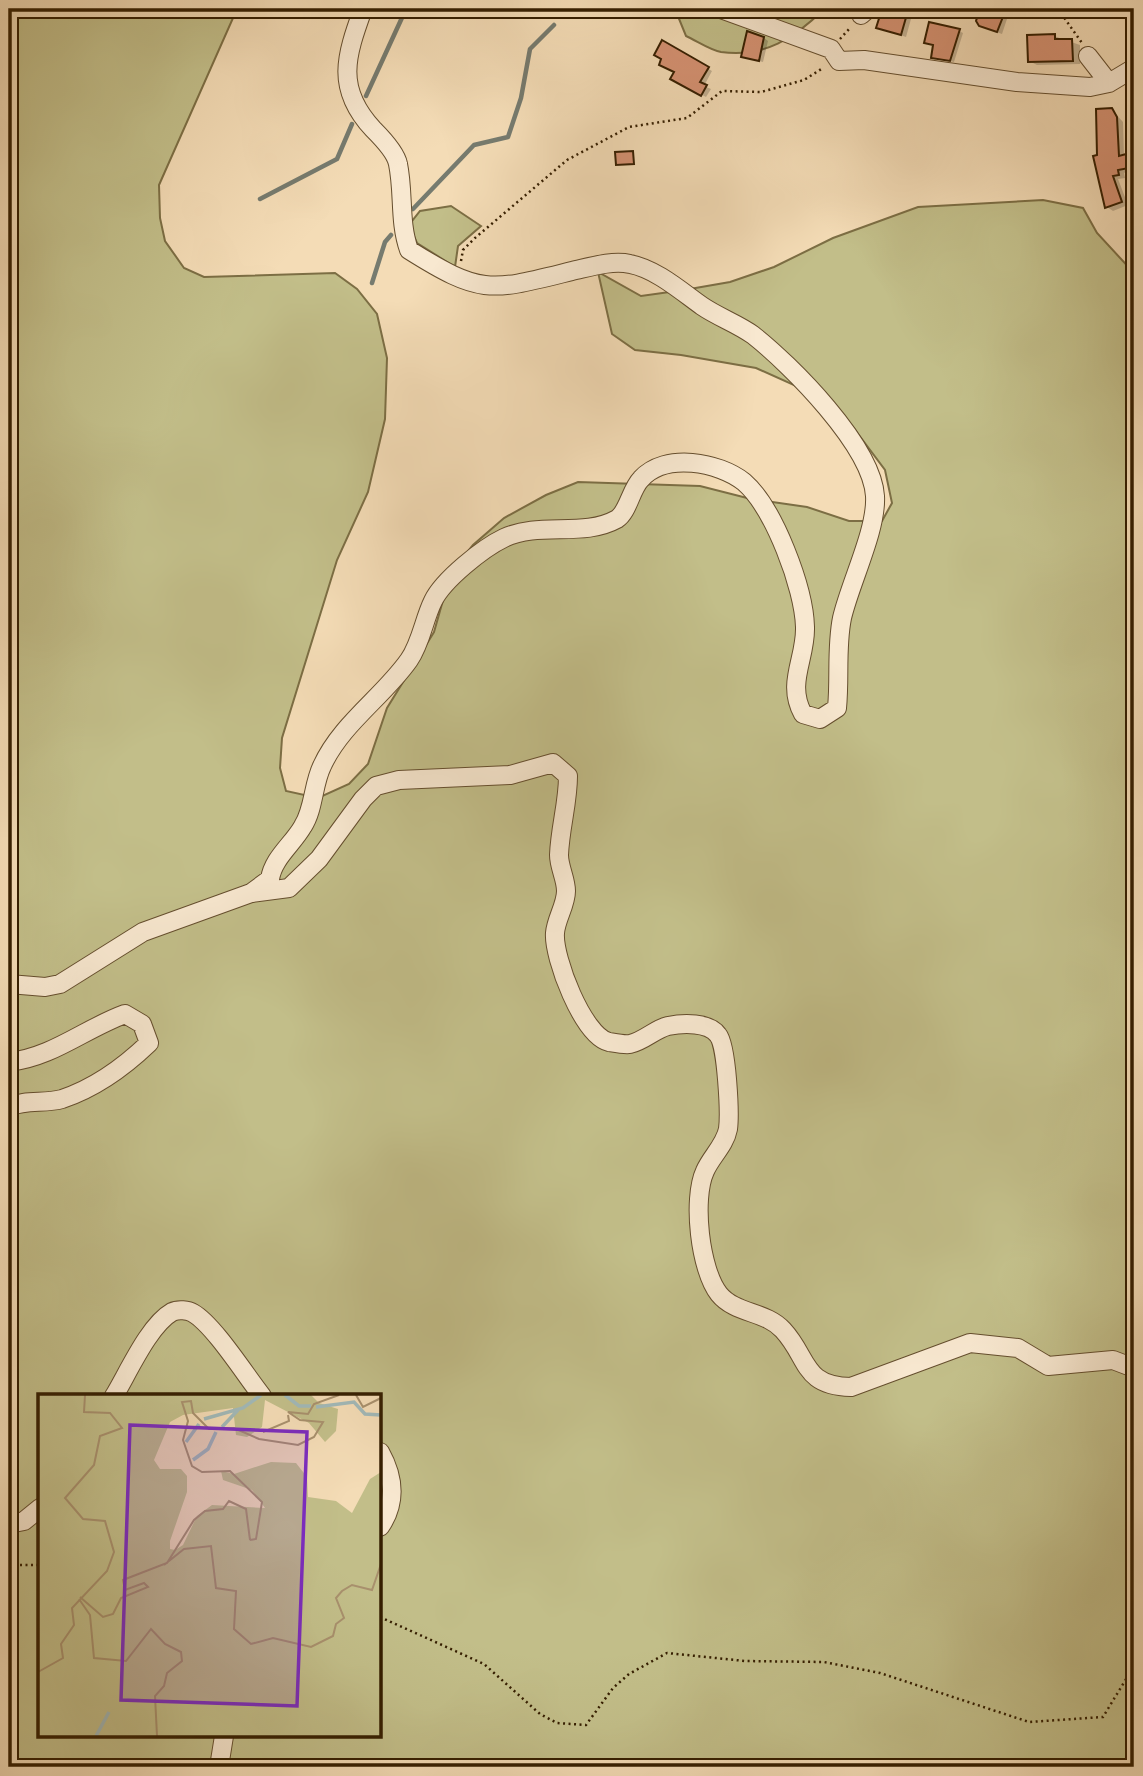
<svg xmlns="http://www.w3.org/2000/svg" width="1143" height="1776" font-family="'IM FELL Great Primer',serif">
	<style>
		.green { fill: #c2be89; stroke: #7c6e44; stroke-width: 2; fill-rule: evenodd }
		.shadow { fill: #0003 }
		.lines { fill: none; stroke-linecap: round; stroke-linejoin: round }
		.stream { stroke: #767b6f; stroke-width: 4.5 }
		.building { fill: #d69273; stroke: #351e00; stroke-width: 2 }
		.minor-casing { stroke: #654e2e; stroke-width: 20 }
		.path { stroke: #351e00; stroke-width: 2.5; stroke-dasharray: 2 3.5; stroke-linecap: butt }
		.minor { stroke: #f8e8d0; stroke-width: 18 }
		.inset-river { fill: none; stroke: #a1b9b9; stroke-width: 3.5 }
		.inset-road { fill: none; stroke: #a8906d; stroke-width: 2 }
		.view { fill: #7b2cbf; fill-opacity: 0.15; stroke: #7b2cbf; stroke-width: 3.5 }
		.inset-edge { fill: none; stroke: #351e00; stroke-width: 3.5 }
	</style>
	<rect width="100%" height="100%" fill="#f4dcb6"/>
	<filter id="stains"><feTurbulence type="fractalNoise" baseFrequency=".00286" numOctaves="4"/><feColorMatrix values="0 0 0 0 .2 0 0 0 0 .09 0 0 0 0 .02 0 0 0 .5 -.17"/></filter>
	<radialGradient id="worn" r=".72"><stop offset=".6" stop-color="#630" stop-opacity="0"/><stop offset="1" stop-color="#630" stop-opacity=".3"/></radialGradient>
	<!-- green -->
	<path class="green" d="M9,9H237L159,185L160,218L165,241L184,268L204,277L335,273L357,289L377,314L387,358L385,419L368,492L337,560L282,738L280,768L286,791L318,798L349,784L368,764L387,708L434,632L451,572L473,545L504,518L546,495L578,482L700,486L751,499L807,507L849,521H882L892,503L885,470L852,426L803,389L756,368L681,355L635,350L612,334L598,272L641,296L684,290L730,282L774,267L833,238L918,207L1043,200L1083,208L1097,233L1134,273V1767H9ZM40,1396H380V1736H40Z
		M675,9H824C795,38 764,58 721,52C710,50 697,41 686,36Z
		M451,206L481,226L458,246L455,267L417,243L409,225L420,211Z"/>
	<!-- shadow -->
	<path class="shadow" d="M987,9L1010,10L1002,34L985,28Z
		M906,16L911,19L906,37L878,27Z
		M959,31L963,33L954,62L933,57L935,45Z
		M1054,36L1080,45V64L1037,65L1029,61Z
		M764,38L768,41L763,62L747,58Z
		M663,42L712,71L704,86L711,89L706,97L673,78L676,72Z
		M1112,110L1123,122L1124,156L1132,159L1134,169L1124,173L1125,178L1118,179L1128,205L1113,211L1107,207L1099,157Z"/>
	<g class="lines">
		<!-- stream -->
		<path class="stream" d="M366,96L406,9
			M260,199L337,159L352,124
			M413,209L474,145L508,137L521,98L530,49L554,25
			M372,283L385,242L391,235"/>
	</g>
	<!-- building -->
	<path class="building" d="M882,9L907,14L901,35L876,28Z
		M980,9H1006L997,32L979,26L976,21Z
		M929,22L960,29L950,61L931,58L933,45L924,43Z
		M747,31L764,37L759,61L741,57Z
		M1055,34V39H1072L1073,61L1028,62L1027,35Z
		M662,40L709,67L700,82L707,85L701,96L670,79L674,72L659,65L661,59L654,55Z
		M1112,108L1117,117L1119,156L1126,154L1129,168L1118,170L1119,175L1113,176L1122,202L1105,208L1093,156L1097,155L1096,109Z
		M633,151L634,164L616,165L615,152Z"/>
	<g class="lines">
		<!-- minor casing -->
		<g class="minor-casing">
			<path id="minor" d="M527,9H575
				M721,9L831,49L839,61L864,60L1017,82L1090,87L1109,83L1134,68
				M861,15L868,9
				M1088,56L1109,83
				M252,893L289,888L319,859L363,799L376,786L399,780L510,775L553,763L568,776C568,803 560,828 559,855C559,867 566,879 566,891C566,905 556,919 555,933C553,957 583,1036 609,1042C615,1043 625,1045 630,1044C644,1041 655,1029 668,1026C683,1023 709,1022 718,1035C727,1046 730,1114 728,1129C725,1145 711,1157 705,1171C692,1199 700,1270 719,1294C735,1314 766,1311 783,1330C809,1358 802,1386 851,1387L970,1343L1018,1348L1048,1366L1113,1360L1134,1368
				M9,984L45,987L60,984L143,932L251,893L270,879C273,858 293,844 303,826C314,809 313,784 322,766C341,724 383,697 409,660C421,643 424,619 433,601C443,580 483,548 504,538C540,521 583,538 617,519C628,512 631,489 641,479C665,452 719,462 744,482C774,508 804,588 805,627C806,659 786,683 803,714L820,719L837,708C840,679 836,647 842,618C850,583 877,530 875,496C872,446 791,365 753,335C738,324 718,317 702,306C681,291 656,269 630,264C612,260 590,267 572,271C491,291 482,296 409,250C399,222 404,193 398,164C396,153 381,137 373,129C335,88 346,56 363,9
				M9,1062C53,1057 84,1029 125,1014L142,1024L149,1043C124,1067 95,1088 62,1099C45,1104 25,1099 9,1107
				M114,1396C128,1373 149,1325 172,1312C178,1309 188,1310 193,1313C214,1325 246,1376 262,1396
				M380,1452C394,1477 397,1502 380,1527
				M9,1524L24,1521L40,1508
				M219,1767L224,1736"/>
		</g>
		<!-- path -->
		<path class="path" d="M1058,9L1082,43
			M840,39L850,28
			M461,261L463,250L475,238L567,160L629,127L687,118L722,91L761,92L804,80L823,68
			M9,1565H40
			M380,1617L484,1664L540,1714L557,1723L586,1725L613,1688L629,1674L667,1653L745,1661L824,1662L880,1673L1029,1722L1103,1717L1134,1666"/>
		<!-- minor -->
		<use href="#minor" class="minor"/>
	</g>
	<!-- overview -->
	<g transform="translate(38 1394)">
		<rect width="343" height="343" fill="#f4dcb6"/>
		<path d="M0,1H273L281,9L300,15L298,37L287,48L271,29L227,6L224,33L209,43L198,41L195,14L145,21L132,28L116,66L122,75H143L149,82V98L132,147V155L137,156L145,151L159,122L174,111L227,114L214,96L185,86L183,77L196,80L233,68L258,69L269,83L270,103L298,107L314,119L332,85L343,78V342H0Z" fill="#c2be89"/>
		<path class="inset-river" d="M247,1L261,12H273M278,13L316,8L327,20L343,21M166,25L205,14L223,1M184,33L200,16M148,48L161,30M155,66L170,55L178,38M58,342L71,318"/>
		<path class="inset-road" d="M318,1L325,13L343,4M225,38L251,27L250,21M212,146L218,145L224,108L192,77L164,78L154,72L145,46L150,27L144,8L153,7L155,19L171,35L196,34L221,45L260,51L276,43L285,28L262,26L250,18L270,20L276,10L301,1M126,171L146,155L173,152L178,194L198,197L196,235L213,250L235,244L273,253L295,242L298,230L306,224L298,204L304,197L314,191L334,196L343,170M42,203L65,223L75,220L83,204L110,193L106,189L87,196L85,186L129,169L156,126L167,117L185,115L191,107L208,115L212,146M41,205L52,221L56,264L88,267L113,235L127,250L143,258L144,267L129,279L126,292L117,302L119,342M0,278L25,264L23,250L36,231L34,214L69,177L76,158L67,127L45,125L27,104L56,71L62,42L84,34L72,19L46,18L47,1"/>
		<path class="view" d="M92,31L269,38L259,312L83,306Z"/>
		<rect width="343" height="343" class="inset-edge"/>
	</g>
	<!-- margin -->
	<rect width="1143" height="1776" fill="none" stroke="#f4dcb6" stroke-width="35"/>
	<rect x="10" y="10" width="1122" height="1755" fill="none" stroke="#351e00" stroke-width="3.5"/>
	<rect x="18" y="18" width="1108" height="1741" fill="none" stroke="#351e00" stroke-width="2"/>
	<rect width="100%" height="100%" filter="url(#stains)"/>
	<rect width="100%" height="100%" fill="url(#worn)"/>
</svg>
